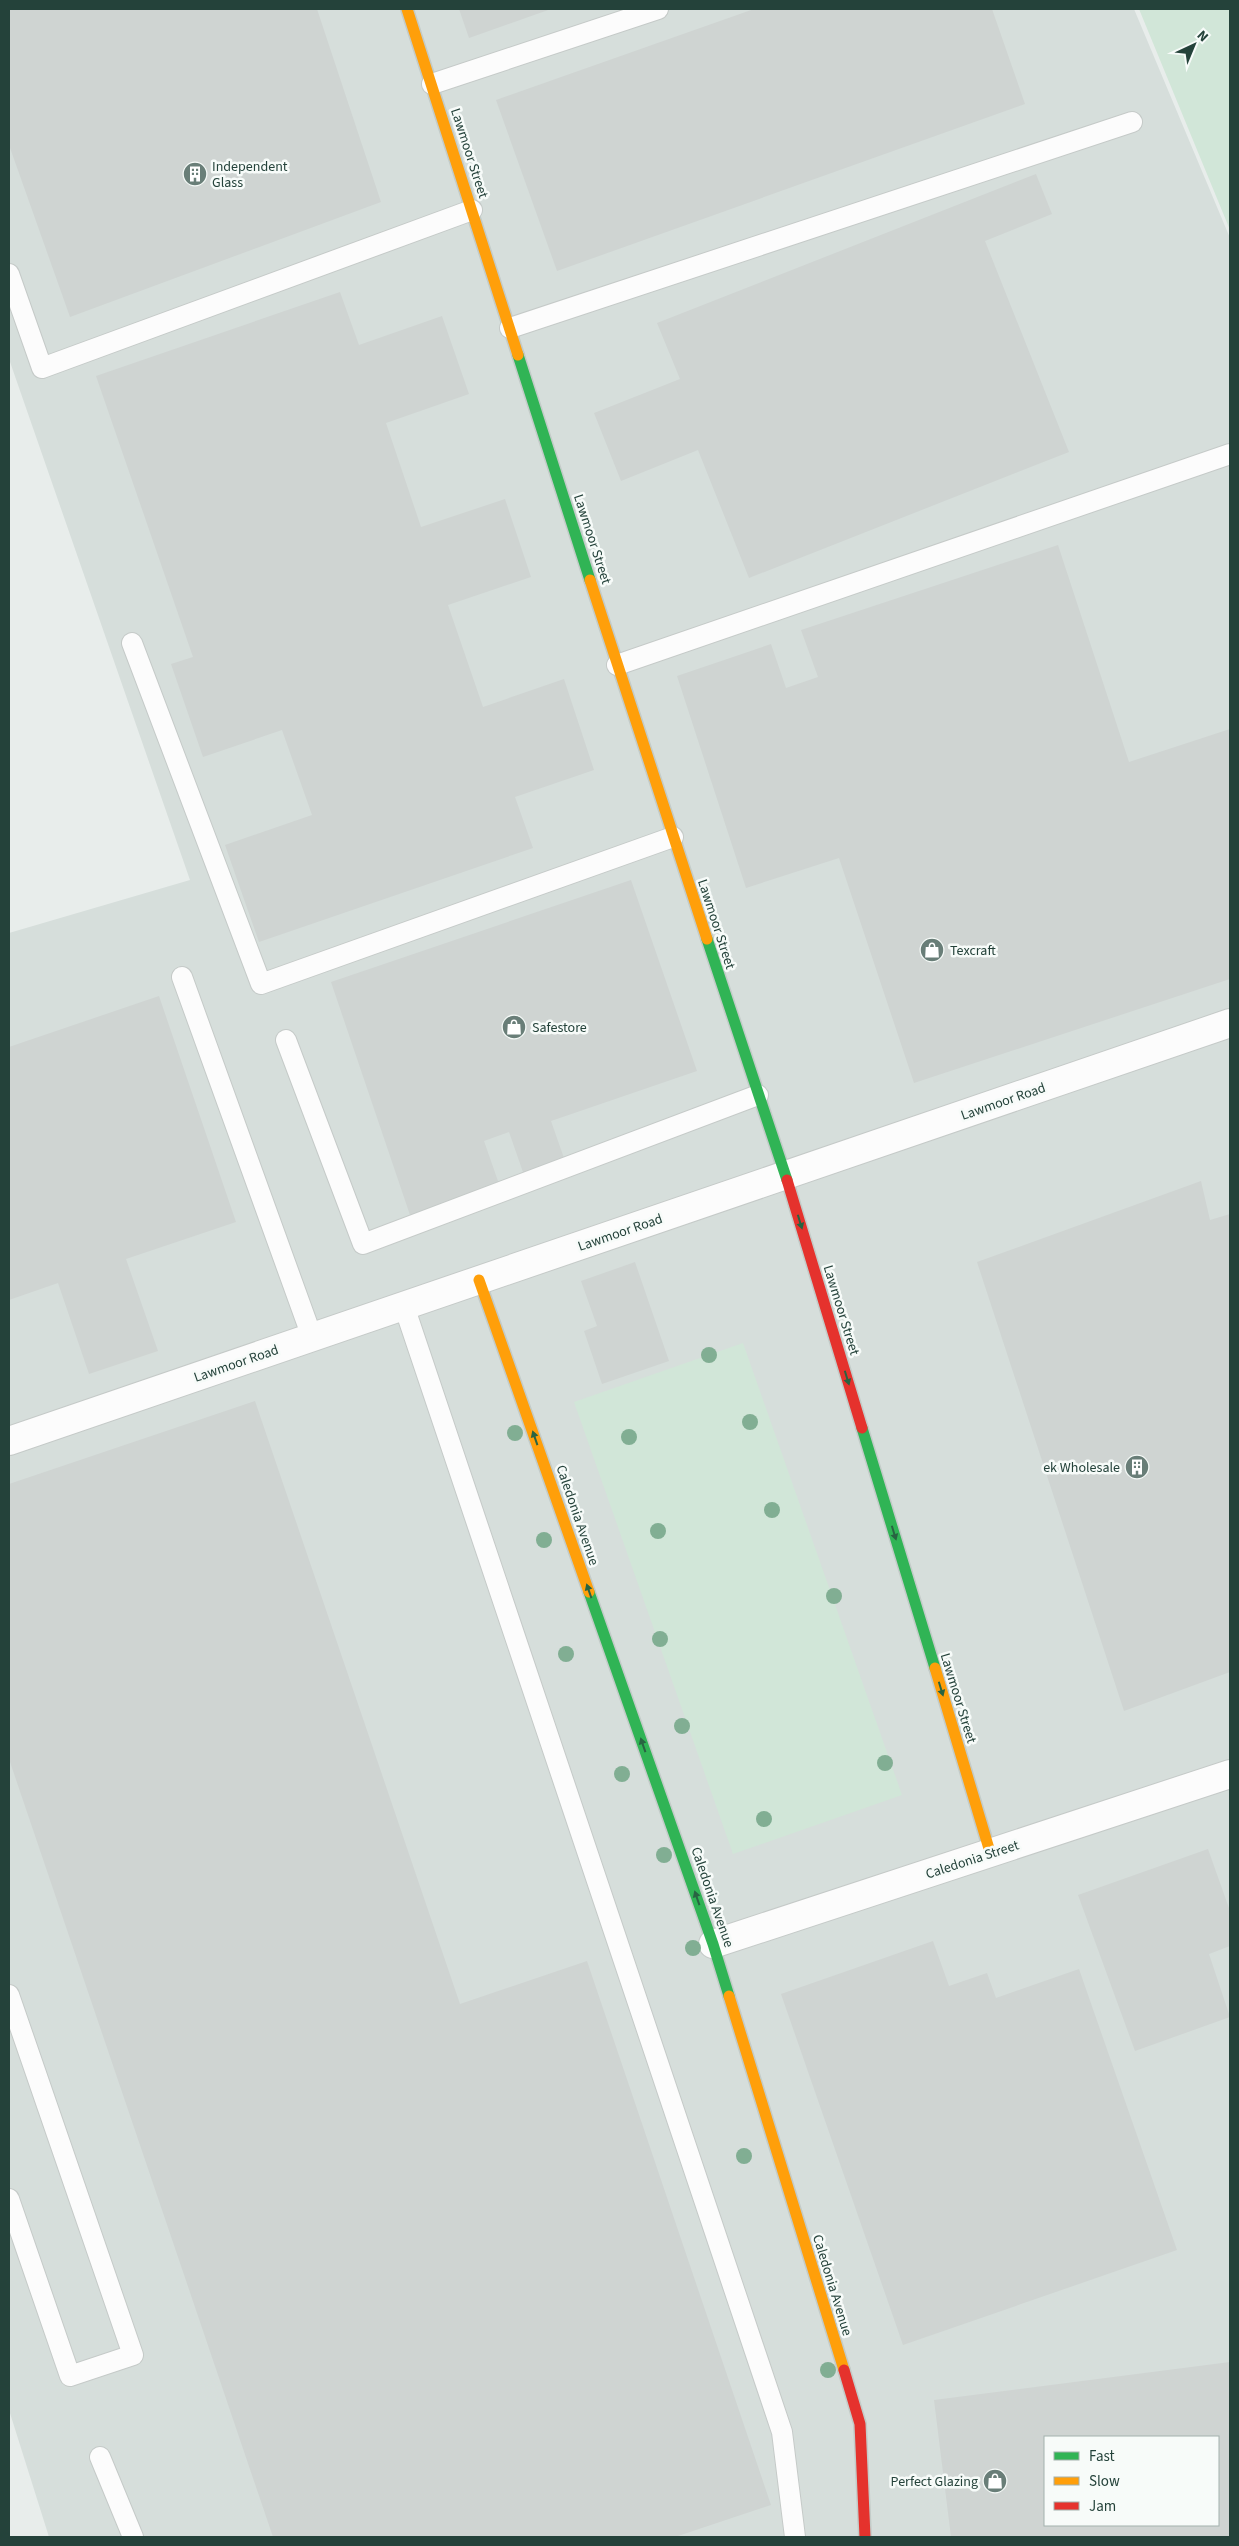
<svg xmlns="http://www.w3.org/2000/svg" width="1239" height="2546" font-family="'Source Sans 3',sans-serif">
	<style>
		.built { fill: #d6dedb; fill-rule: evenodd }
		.green { fill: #d1e6d8 }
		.building { fill: #cfd4d2; fill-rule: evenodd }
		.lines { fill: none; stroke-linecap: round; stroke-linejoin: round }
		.lane-casing { stroke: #c5cac8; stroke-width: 22 }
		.street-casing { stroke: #c5cac8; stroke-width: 30 }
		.fast-casing { stroke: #c3cbc8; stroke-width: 14 }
		.slow-casing { stroke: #c3cbc8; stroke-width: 14 }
		.jam-casing { stroke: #c3cbc8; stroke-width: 14 }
		.lane { stroke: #fcfcfc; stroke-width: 20 }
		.street { stroke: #fcfcfc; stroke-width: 28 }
		.fast { stroke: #30b455; stroke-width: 11 }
		.slow { stroke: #ff9f0a; stroke-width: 11 }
		.jam { stroke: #e5322d; stroke-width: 11 }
		.tree { fill: #81ae93 }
		.oneway { fill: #286442 }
		.labels { text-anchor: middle; stroke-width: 5; stroke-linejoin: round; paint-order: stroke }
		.street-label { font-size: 14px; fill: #24423a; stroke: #f7fbf9 }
		.poi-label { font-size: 14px; fill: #24423a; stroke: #f7fbf9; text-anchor: start }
	</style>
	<rect width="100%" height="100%" fill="#e8edeb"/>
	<!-- built -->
	<path class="built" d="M9,9H1134L1230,238V2537H49L9,2410V933L190,880L9,359ZM1045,2437H1218V2525H1045Z"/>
	<!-- green -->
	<path class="green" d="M1139,9H1230V230Z
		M743,1343L902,1795L733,1854L574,1402Z"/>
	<!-- building -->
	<path class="building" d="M9,9H317L381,202L70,317L9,145Z
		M459,9H551L469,38Z
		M754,9H992L1025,104L557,271L496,100Z
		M1036,174L1052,214L985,241L1069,452L749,578L698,450L621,481L594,413L680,379L657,323Z
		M340,292L359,345L442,316L469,394L386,423L421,527L505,499L531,577L448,605L483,707L564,679L594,770L515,797L533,848L259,942L225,845L312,815L282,730L203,757L171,664L193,657L96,376Z
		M1058,545L1129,762L1230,729V979L914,1083L839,858L746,888L677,676L771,644L786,688L818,677L801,630Z
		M631,880L697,1071L551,1121L565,1161L524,1175L509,1132L484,1141L499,1184L410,1215L331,982Z
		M159,996L236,1222L126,1259L158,1351L89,1374L58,1283L9,1300V1047Z
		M1201,1181L1210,1220L1230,1214V1672L1124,1711L977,1262Z
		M635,1262L669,1361L602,1384L584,1331L597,1326L581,1281Z
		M255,1401L460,2004L587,1961L771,2505L675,2537H273L9,1759V1484Z
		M1208,1849L1230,1911V1946L1209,1954L1230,2017L1135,2051L1078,1895Z
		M933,1941L949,1986L987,1973L996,1998L1079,1969L1177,2250L903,2345L781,1994Z
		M1230,2362V2537H951L934,2400ZM1045,2437H1218V2525H1045Z"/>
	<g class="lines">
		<!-- lane casing -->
		<g class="lane-casing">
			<path id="lane" d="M432,84L658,9
				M9,274L42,368L472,210
				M510,328L1132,122
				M132,643L261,984L673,837
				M617,665L1230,454
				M182,977L312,1337
				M286,1040L363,1244L758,1095
				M404,1306L782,2432L795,2537
				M9,1995L133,2355L70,2376L9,2199
				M100,2457L133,2537"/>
		</g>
		<!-- street casing -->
		<g class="street-casing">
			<path id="street" d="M9,1441L1230,1023
				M713,1944L1230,1774"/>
		</g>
		<!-- fast casing -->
		<g class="fast-casing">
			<path id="fast" d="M518,355L590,580
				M707,939L787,1180
				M862,1428L935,1668
				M589,1592L713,1944L729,1996"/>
		</g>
		<!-- slow casing -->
		<g class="slow-casing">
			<path id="slow" d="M407,9L518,355
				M590,580L707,939
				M479,1280L589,1592
				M935,1668L990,1852
				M729,1996L844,2370"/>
		</g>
		<!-- jam casing -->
		<g class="jam-casing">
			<path id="jam" d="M787,1180L862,1428
				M844,2370L860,2424L865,2537"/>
		</g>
		<!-- lane -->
		<use href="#lane" class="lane"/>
		<!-- street -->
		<use href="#street" class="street"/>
		<!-- fast -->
		<use href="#fast" class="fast"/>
		<!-- slow -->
		<use href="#slow" class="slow"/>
		<!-- jam -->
		<use href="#jam" class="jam"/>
	</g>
	<!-- trees -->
	<g class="tree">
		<circle cx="709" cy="1355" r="8"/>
		<circle cx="750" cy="1422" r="8"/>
		<circle cx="515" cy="1433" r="8"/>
		<circle cx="629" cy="1437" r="8"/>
		<circle cx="772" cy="1510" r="8"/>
		<circle cx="658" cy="1531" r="8"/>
		<circle cx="544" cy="1540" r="8"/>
		<circle cx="834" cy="1596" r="8"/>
		<circle cx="660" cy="1639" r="8"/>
		<circle cx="566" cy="1654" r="8"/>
		<circle cx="682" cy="1726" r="8"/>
		<circle cx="885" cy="1763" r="8"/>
		<circle cx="622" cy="1774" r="8"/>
		<circle cx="764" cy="1819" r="8"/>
		<circle cx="664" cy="1855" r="8"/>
		<circle cx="693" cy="1948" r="8"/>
		<circle cx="744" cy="2156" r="8"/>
		<circle cx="828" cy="2370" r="8"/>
	</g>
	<!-- one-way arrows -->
	<defs><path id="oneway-solid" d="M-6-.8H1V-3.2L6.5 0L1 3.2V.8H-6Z" transform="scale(1.25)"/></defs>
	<g class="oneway">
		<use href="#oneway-solid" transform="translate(800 1222) rotate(73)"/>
		<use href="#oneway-solid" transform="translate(847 1378) rotate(73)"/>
		<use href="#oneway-solid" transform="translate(535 1438) rotate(-109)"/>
		<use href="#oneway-solid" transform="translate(894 1533) rotate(73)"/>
		<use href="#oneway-solid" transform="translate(589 1591) rotate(-109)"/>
		<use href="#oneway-solid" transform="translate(941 1689) rotate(73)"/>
		<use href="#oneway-solid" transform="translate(643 1745) rotate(-109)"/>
		<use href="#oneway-solid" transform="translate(697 1898) rotate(-109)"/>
	</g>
	<!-- icons -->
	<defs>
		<g id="building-disc" transform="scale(1.25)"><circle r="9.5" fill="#697e78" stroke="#f7fbf9"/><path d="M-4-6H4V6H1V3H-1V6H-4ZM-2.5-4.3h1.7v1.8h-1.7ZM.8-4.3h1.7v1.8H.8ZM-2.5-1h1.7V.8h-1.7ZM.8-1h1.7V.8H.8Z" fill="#fff"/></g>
		<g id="shop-disc" transform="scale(1.25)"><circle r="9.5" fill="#697e78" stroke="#f7fbf9"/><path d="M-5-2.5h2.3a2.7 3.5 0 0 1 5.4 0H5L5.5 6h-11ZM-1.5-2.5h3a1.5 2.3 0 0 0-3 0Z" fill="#fff"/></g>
	</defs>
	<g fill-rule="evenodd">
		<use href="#building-disc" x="195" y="174"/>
		<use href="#shop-disc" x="932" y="950"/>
		<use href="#shop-disc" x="514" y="1027"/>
		<use href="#building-disc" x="1137" y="1467"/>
		<use href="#shop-disc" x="995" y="2481"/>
	</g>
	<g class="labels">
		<!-- street labels -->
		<g class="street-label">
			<text transform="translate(470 153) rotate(72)" y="5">Lawmoor Street</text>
			<text transform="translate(593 539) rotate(72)" y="5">Lawmoor Street</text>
			<text transform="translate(717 924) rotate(72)" y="5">Lawmoor Street</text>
			<text transform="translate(1003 1101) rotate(-19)" y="5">Lawmoor Road</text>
			<text transform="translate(620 1232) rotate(-19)" y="5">Lawmoor Road</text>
			<text transform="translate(842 1310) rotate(73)" y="5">Lawmoor Street</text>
			<text transform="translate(236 1363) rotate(-19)" y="5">Lawmoor Road</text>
			<text transform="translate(578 1515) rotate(71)" y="5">Caledonia Avenue</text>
			<text transform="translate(959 1698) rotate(73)" y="5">Lawmoor Street</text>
			<text transform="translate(972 1859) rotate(-18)" y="5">Caledonia Street</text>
			<text transform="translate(713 1897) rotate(71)" y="5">Caledonia Avenue</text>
			<text transform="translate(833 2285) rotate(73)" y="5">Caledonia Avenue</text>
		</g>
		<!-- poi labels -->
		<g class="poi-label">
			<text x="212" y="171">Independent<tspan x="212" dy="16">Glass</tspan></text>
			<text x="950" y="955">Texcraft</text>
			<text x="532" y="1032">Safestore</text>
			<text x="1120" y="1472" text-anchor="end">ek Wholesale</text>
			<text x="978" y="2486" text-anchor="end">Perfect Glazing</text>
		</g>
	</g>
	<!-- border -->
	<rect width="1239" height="2546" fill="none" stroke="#24423a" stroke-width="20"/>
	<!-- legend -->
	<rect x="1044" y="2436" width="175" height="90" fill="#f7fbf9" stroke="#a3b1ad"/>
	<rect x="1054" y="2452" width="25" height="8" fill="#30b455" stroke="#a3b1ad"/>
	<text x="1089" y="2461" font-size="15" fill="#24423a">Fast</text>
	<rect x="1054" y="2477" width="25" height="8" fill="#ff9f0a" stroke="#a3b1ad"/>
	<text x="1089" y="2486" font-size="15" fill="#24423a">Slow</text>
	<rect x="1054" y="2502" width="25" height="8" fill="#e5322d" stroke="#a3b1ad"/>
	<text x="1089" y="2511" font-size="15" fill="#24423a">Jam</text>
	<!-- north arrow -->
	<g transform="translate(1194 45) rotate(44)" stroke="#f7fbf9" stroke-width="4" paint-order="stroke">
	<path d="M0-4L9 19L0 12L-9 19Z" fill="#24423a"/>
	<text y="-8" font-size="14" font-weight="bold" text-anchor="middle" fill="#24423a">N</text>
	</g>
</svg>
